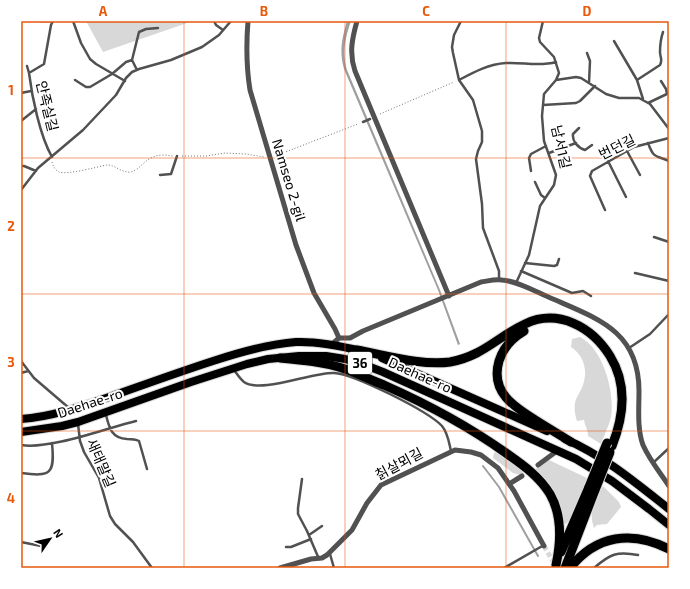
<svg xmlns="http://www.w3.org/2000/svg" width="690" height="589" font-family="'Exo 2','Noto Sans KR',sans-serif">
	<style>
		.green { fill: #d8d8d8 }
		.water { fill: #9f9f9f }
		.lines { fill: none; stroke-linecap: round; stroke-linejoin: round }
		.stream { stroke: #9f9f9f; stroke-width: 2 }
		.minor-tunnel { stroke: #d9d9d9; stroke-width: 5; stroke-dasharray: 5 2.5; stroke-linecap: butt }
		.trunk-casing { stroke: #dbdbdb; stroke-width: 10 }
		.motorway-casing { stroke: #dbdbdb; stroke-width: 11 }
		.path { stroke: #737373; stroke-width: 1; stroke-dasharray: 1 2; stroke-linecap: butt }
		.service { stroke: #515151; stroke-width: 2.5 }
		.minor { stroke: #515151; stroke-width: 5 }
		.trunk { stroke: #000; stroke-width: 8 }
		.motorway { stroke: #000; stroke-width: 9 }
		.motorway-bridge-casing { stroke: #dbdbdb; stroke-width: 11; stroke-linecap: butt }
		.motorway-bridge { stroke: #000; stroke-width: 9 }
		.grid { fill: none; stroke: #e8590c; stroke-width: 1; stroke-opacity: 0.55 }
		.labels { text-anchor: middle; stroke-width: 4; stroke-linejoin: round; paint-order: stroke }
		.shield { fill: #fff; stroke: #4c4c4c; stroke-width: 1 }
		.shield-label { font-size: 13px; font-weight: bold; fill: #000 }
		.street-label { font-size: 14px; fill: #000; stroke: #fff }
		.neatline { fill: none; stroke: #e8590c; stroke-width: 1.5 }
		.grid-label { font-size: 13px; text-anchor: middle; font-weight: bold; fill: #e8590c }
	</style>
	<rect width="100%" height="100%" fill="#fff"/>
	<!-- green -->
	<path class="green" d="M86,21H193L103,52Z
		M580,337C604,349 615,394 611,417C609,426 604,435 601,444L588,436C588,430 585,426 584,420L577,421C575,415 574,409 575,403C576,397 581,391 583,385C588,370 584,356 571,347L572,339Z
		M496,452L524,471L520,475L513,473L493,458L494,453Z
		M549,460L587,478L572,516L566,524L563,523C559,503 552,482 535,469Z
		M603,486L619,502L621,507L607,524L597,525L594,528C588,511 595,501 603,486Z"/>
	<!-- water -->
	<path class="water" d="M347,21H351C345,38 342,53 347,70L440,290L460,344L458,345L438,290L344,69C339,51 342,38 347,21Z"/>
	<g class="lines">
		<!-- stream -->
		<path class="stream" d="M483,466L499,487L538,556"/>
		<!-- minor-tunnel -->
		<path class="minor-tunnel" d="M544,546L555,565"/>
		<!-- trunk casing -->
		<g class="trunk-casing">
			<path id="trunk" d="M382,358L547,431
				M21,419C52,417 83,406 112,396C146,384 179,372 213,361C240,352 268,344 296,342C318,341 341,346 362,351
				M21,432L62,426L78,422L191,382L247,364L268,359L299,356H326L345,359L365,365L383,372L576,459L612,481L649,509L669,525
				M565,439C604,456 636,483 669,509"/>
		</g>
		<!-- motorway casing -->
		<g class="motorway-casing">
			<path id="motorway" d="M524,331C512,338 503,348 499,361C490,392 514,407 537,421C548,428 560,435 571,442
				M357,350C385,355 422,366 450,362C483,356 497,337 525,324C558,308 592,327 610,356C628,385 624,416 612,446
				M280,358C302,360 324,362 345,369C359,374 371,380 384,385C427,404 468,426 506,453C523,465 539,476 550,494C562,515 561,542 556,565
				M561,552L589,487
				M565,568L595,490
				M570,568C596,535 632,530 669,549"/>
		</g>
		<!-- path -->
		<path class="path" d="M380,114L454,82
			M182,156H206L225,153L246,154L264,157
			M275,156L358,124
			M52,162C53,166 55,170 59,172C68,175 96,167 107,165C116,165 121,173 131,172C139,170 144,161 151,158C158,154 166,155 173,156"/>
		<!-- service -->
		<path class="service" d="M41,21H51
			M73,21L81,43L90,59L96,64L125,81
			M214,21L216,25L223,30
			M461,21L454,35L452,47L453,53L459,80L473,100L482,131V142L478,151L476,159L482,204L483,228L499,271V279
			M614,41L637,80L643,99
			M587,53L590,61L589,83
			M27,66L29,73
			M137,70L132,60L139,32L146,29L158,28
			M75,80L86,87H90L112,74L126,62L132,60
			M459,80C474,72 489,64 506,63C523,62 539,67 556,62
			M556,80L576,77L581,78L606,94L619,98H639L650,104L669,129
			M637,80L660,65C663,60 660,57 660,52C660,45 661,38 663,32
			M661,81L666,89L667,94
			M21,93L31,91
			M648,103L669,93
			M543,105L576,103L580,101L595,86
			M21,121L36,109
			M363,122L370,119
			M579,128L573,134C572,141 578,148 585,150L592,145
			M648,143C654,159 655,155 669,161
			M627,151L640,175
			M549,153L576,143
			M52,157C40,136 32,97 29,73L44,64L51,25L53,21
			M608,161L626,197
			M21,166H24L36,171
			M531,171L529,158L531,154L546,146
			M160,175L171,174L177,156
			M535,182L541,195L545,198
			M21,190L38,168L83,130L116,95L126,78L132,72L139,69L171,60L202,47L219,35L231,21
			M605,210L590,176L592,171L634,147L669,138
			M654,237L669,242
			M525,263L554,266L557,265L559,259
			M521,271L572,293L583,291L591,296
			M635,273L669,281
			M516,283L529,255L540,206L554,185L556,175L544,141L542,116L544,94L556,80L559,73L554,57L540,42L539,38L543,21
			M629,348L650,334L669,314
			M21,361L34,378L69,408
			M234,370C237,374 240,379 244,382C261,394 312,372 334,373C354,374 428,411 442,426C448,433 449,443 451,451
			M21,373L28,371
			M106,415C109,427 111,438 127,439C131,439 135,439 139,441L147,469
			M78,424L80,441L84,452L99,478L110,516L115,524L133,542L152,568
			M21,445C49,450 107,428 136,421
			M654,462L669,448
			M21,473C51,477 55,474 52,443
			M302,479L298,508V514L307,531L319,559
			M309,535L322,526
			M21,542L46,547
			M286,547H291L311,539
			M330,554L334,568
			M504,568L544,545
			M594,568C610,554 617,551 638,555"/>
		<!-- minor -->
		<path class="minor" d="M248,21C246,46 246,65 250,90L296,245L314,293L335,329L339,338
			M357,21C352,39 349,53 355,71L449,296
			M331,345L339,338H350L363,331L481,282C488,281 495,279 502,280C518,281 538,293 553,299C599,319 639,332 639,391C639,408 637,429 643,445C649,459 661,474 669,486
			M538,465L557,451
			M509,484L522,476
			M280,568L311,559L322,558L327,555L352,530L367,503L381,485L455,450L471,452L481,455L498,468L514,491L544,546"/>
		<!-- trunk -->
		<use href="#trunk" class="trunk"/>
		<!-- motorway -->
		<use href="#motorway" class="motorway"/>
		<!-- motorway-bridge casing -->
		<g class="motorway-bridge-casing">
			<path id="motorway-bridge" d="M589,487L607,443
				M595,490L610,452"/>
		</g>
		<!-- motorway-bridge -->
		<use href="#motorway-bridge" class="motorway-bridge"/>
	</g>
	<!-- grid -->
	<path class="grid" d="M184,21V568M345,21V568M506,21V568M21,158H669M21,294H669M21,431H669"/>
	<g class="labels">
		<!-- shield labels -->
		<rect class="shield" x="348" y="352" width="24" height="22" rx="3"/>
		<g class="shield-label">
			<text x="360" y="368">36</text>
		</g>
		<!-- street labels -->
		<g class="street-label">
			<text transform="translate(47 106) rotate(76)" y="5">안족실길</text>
			<text transform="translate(561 147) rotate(77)" y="5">남서1길</text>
			<text transform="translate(617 147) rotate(-26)" y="5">번던길</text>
			<text transform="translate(289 180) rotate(73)" y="5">Namseo 2-gil</text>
			<text transform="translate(420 375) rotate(24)" y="5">Daehae-ro</text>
			<text transform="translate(90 403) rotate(-18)" y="5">Daehae-ro</text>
			<text transform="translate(101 463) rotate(67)" y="5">새태말길</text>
			<text transform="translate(399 464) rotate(-28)" y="5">칡살뫼길</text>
		</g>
	</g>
	<!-- border -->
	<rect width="690" height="589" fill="none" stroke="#ffffff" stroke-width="44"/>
	<!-- north arrow -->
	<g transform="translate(50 539) rotate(56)" stroke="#ffffff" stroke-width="3" paint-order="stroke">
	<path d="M0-3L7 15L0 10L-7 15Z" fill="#000000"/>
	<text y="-6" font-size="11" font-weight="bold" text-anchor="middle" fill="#000000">N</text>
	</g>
	<rect x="22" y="22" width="646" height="545" class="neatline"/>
	<g class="grid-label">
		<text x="103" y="16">A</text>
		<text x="264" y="16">B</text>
		<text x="426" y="16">C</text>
		<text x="587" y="16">D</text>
		<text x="11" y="95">1</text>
		<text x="11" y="231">2</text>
		<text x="11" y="367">3</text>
		<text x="11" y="503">4</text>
	</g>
</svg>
